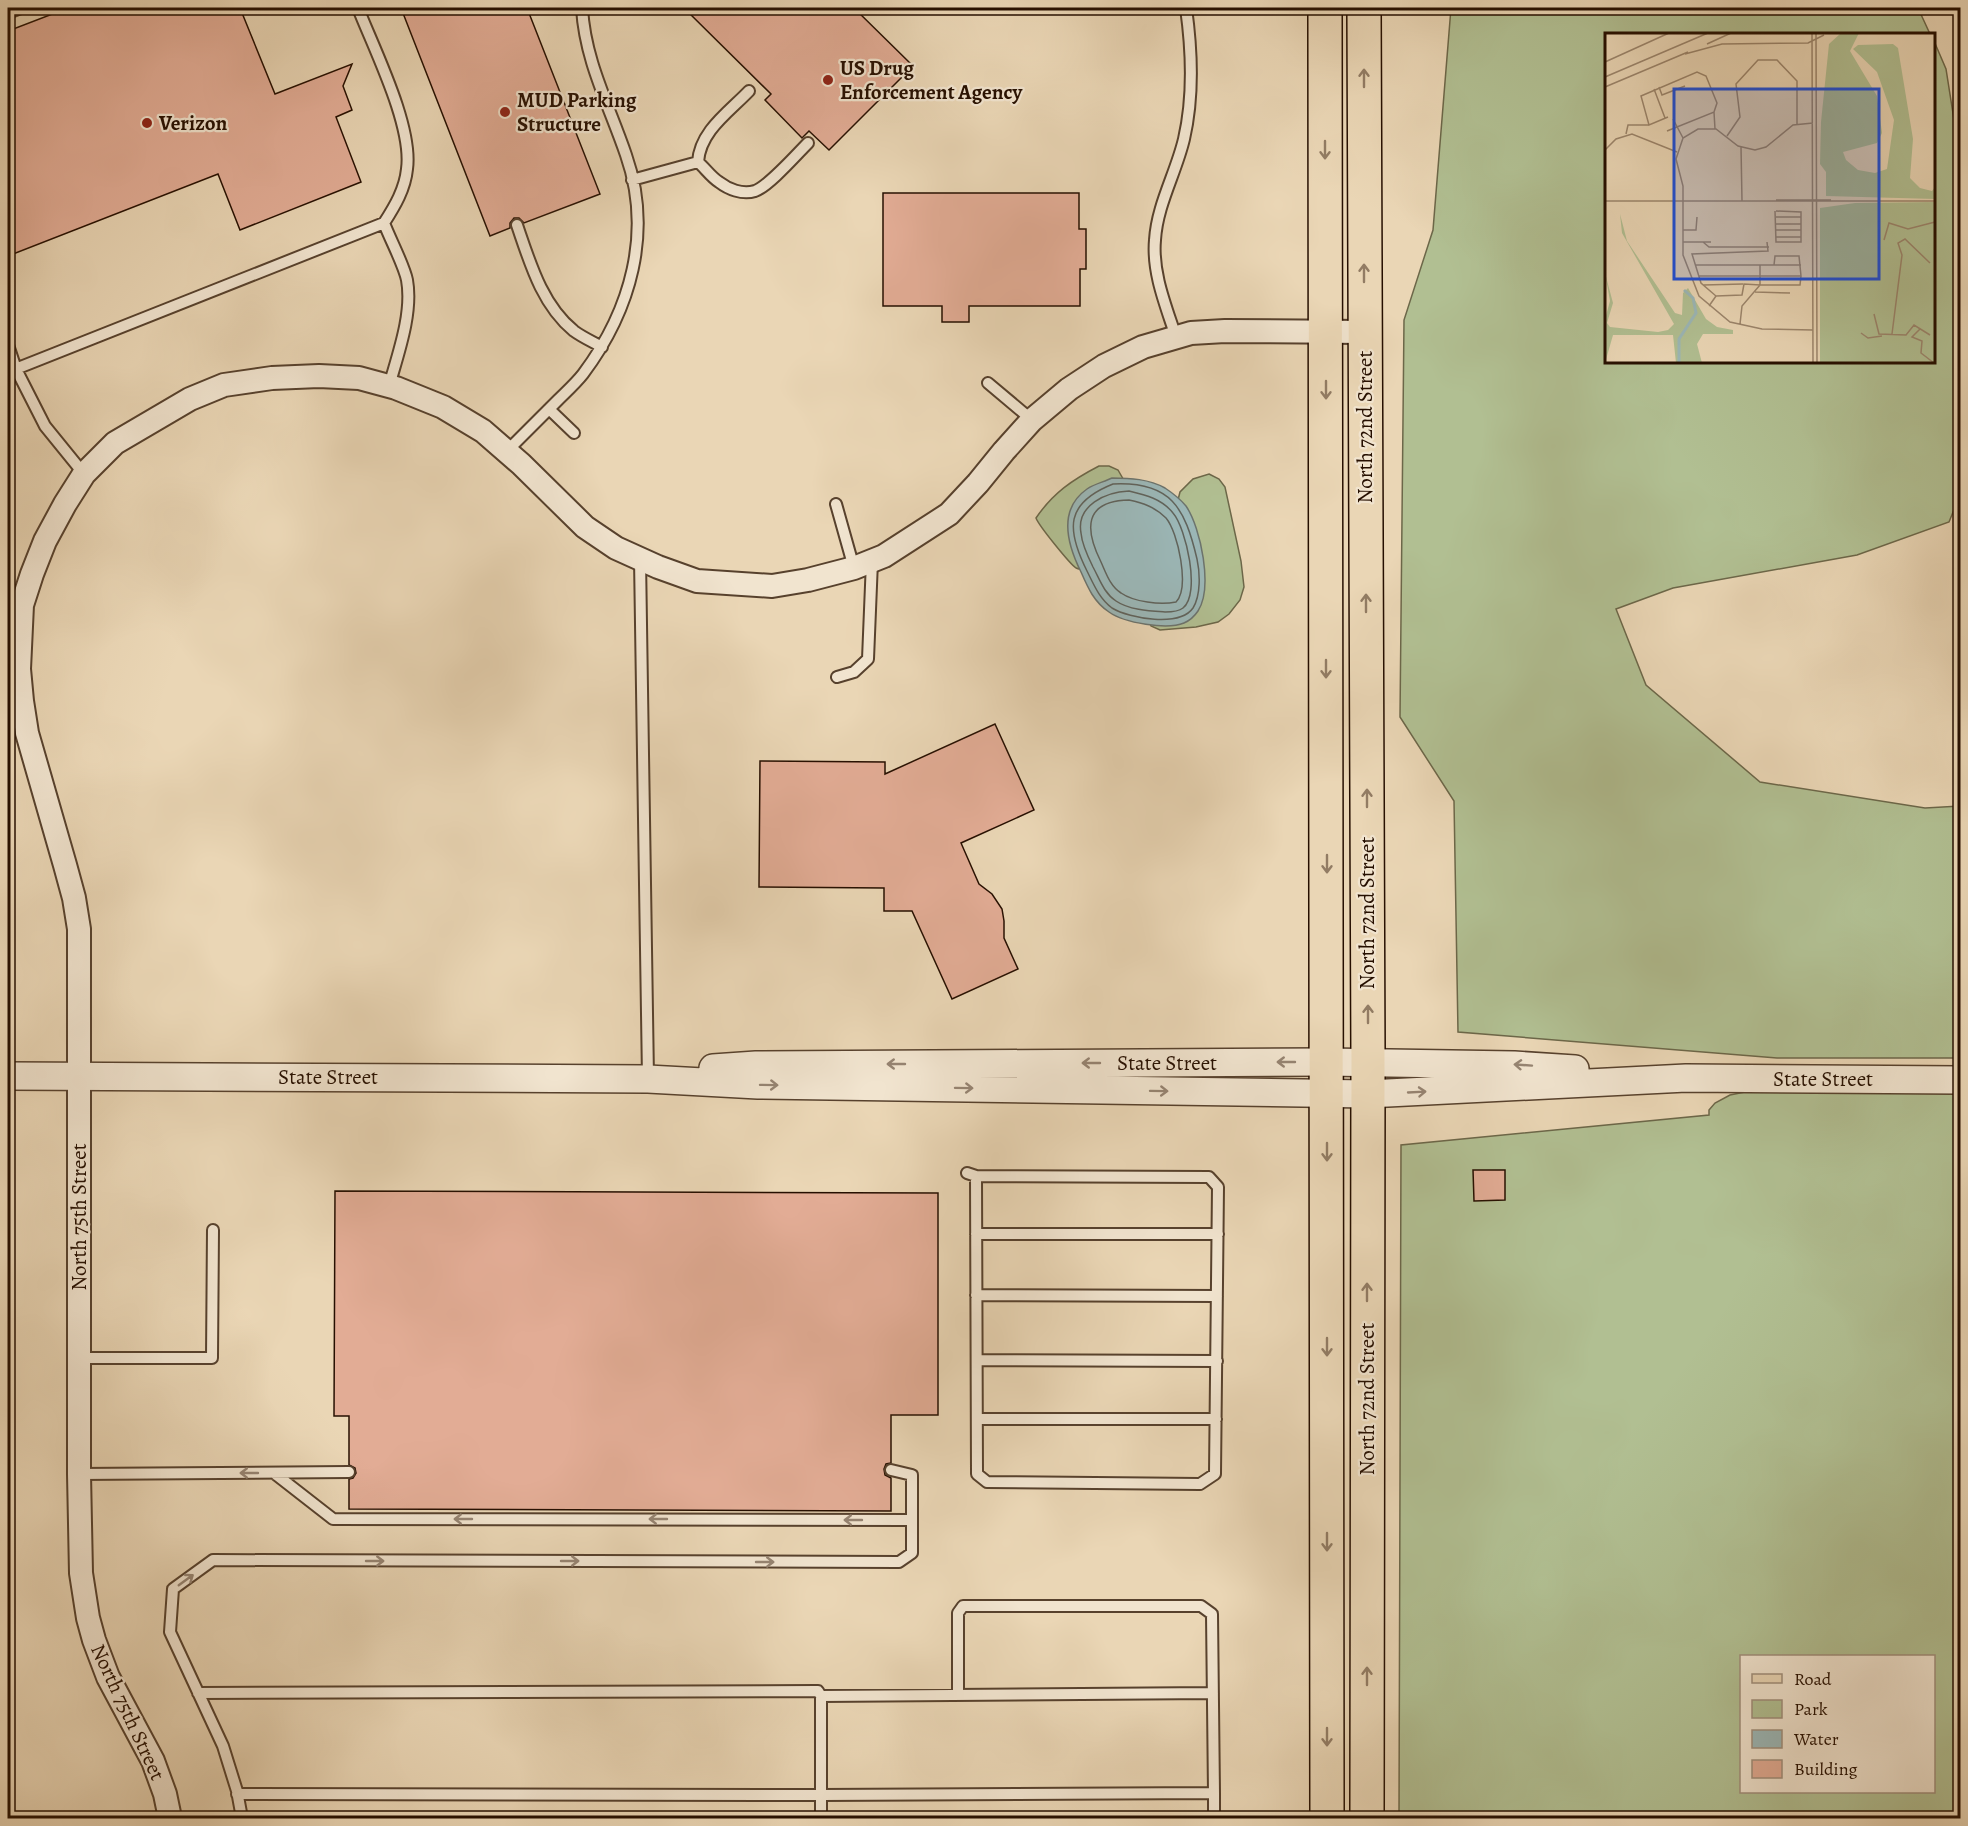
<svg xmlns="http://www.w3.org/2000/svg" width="1968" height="1826" font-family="Alegreya,serif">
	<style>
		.green { fill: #b1bf92; stroke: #6c6749; stroke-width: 1.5; fill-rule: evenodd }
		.water { fill: #9bb7b7; stroke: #6c746e; stroke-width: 1.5 }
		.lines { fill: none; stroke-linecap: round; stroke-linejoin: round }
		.shore { stroke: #60635c; stroke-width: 1.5 }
		.building { fill: #e2ac95; stroke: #260f00; stroke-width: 1.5 }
		.service-casing { stroke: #57412d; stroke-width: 14 }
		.minor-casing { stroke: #57412d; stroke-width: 26 }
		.tertiary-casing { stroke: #57412d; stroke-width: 30 }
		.primary-casing { stroke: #260f00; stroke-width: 36 }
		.service { stroke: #f1e4cf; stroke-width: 10 }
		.minor { stroke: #f1e4cf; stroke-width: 22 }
		.tertiary { stroke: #f1e4cf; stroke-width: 27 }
		.primary { stroke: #ead6b5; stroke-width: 33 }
		.oneway { stroke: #927c64 }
		.oneway2 { stroke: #968472 }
		.poi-dot { fill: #8f2418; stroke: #f1e4cf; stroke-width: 2 }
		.labels { text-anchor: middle; stroke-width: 4.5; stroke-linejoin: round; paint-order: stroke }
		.poi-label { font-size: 21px; font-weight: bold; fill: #260f00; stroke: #f1e4cf; text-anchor: start }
		.street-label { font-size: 21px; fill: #260f00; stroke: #f1e4cf }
		.inset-river { fill: none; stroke: #9bb7b7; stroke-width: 3 }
		.inset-road { fill: none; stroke: #9c866d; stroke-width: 1.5 }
		.view { fill: #1d4ed8; fill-opacity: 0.15; stroke: #1d4ed8; stroke-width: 3 }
		.inset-edge { fill: none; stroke: #260f00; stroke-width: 3 }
	</style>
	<rect width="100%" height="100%" fill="#ead6b5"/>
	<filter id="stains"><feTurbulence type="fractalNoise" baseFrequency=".00333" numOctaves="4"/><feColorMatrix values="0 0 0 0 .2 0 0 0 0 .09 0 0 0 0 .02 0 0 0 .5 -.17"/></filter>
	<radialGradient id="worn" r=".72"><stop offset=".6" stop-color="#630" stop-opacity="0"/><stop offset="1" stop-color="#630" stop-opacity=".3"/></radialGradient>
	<!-- green -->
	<path class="green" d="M1451,8H1918L1930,34H1606V362H1934V41L1946,69L1960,158V495L1949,522L1857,555L1673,588L1616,609L1646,685L1760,782L1925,808L1960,806V1058H1777L1458,1032L1454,801L1400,717L1404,320L1433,230Z
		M1099,466H1109L1118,470L1126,484L1086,571C1083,570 1079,569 1076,568C1070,564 1039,526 1036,518C1053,493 1072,480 1099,466Z
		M1209,474L1219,479L1225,487L1241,561L1244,587L1240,600L1229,614L1218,622L1196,627L1160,630L1151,626L1148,619L1180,492L1193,479Z
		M1960,1085V1818H1399L1401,1145L1709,1115V1110L1715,1103L1730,1095L1765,1088ZM1742,1656H1934V1792H1742Z"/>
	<!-- water -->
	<path class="water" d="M1112,478C1130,478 1149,479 1165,488C1171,492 1181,500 1186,506C1201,528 1213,588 1198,611C1194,617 1191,620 1184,623C1167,630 1124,623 1109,612C1094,602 1088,588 1081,572C1068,546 1057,510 1087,489C1094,484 1104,482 1112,478Z"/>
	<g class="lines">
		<!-- shore -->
		<path class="shore" d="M1113,484C1171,481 1185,508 1197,559C1200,573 1201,595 1193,608C1180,627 1130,619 1112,608C1099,598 1094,585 1087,571C1066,529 1065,503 1113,484Z
			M1129,491C1146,495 1162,499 1173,513C1186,528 1201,594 1183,608C1178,612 1171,612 1165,612C1150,611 1129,610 1116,601C1104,593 1100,580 1093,567C1088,557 1082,545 1081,533C1076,505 1106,492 1129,491Z
			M1129,500C1143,503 1155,507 1166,518C1178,532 1190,588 1176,602C1160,605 1134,602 1121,593C1110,586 1106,573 1101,562C1085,530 1083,501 1129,500Z"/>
	</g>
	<!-- building -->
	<path class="building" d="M68,8H240L275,94L352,64L343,86L352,110L336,117L361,182L240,230L218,174L8,256V31Z
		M401,8H527L600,194L524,223L519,218H514L510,223V228L490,236Z
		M684,8H854L913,66L829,150L809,131L802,138L765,100L771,94Z
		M883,193H1079V229H1086V269H1080V306H969V322H942V306H883Z
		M995,724L1034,810L961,843L979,884L992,894L1002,909L1004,921V938L1018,969L952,999L912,911H884V888L759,887L760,761L885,762V774Z
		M1473,1170H1505V1200L1474,1201Z
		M335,1191L938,1193V1415H891V1463L886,1464L884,1469L885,1475L891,1478V1511L349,1509V1479L353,1478L356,1473L355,1468L349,1465V1416H334Z"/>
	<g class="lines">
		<!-- service casing -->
		<g class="service-casing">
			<path id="service" d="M358,8C374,49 413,126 407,169C405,189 395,206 384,223
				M8,13L21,8
				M698,162C705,168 711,177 719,182C728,189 742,195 755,191C769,186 796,155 808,143
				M632,180L698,162C700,131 729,112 749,91
				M517,225C530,263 542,305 574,331C582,337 593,342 602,347
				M1176,337C1166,306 1152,273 1155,240C1157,205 1176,173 1184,139C1194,96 1192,51 1186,8
				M8,345L16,369L45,426L84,474
				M8,372L384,223C390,239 404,265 407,280C413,313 398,354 389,386
				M988,383L1032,420
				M549,409L574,433
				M506,452C524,434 541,417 558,400C566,392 576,383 583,374C631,310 653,232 626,155C609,105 585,61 582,8
				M836,504L854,568
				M640,559L648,1078
				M837,677L854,672L868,659L872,561
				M967,1173L976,1176L977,1474L987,1482L1200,1484L1215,1474L1218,1187L1209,1177L976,1176
				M976,1234H1218
				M976,1295L1217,1296
				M79,1358H212L213,1230
				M977,1360L1217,1361
				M977,1419H1216
				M274,1473L333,1519L912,1520
				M79,1474L349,1472
				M198,1693L818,1691L821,1696V1818
				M821,1696L1213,1693
				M1214,1793V1818
				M237,1794L821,1795L1214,1793L1212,1614L1201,1606H963L958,1613V1695
				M242,1818L237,1791L223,1746L170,1632L173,1589L213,1560L899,1562L912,1553V1475L891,1470"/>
		</g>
		<!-- minor casing -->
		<g class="minor-casing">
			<path id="minor" d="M170,1818L165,1794L153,1761L108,1677L94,1640L88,1618L81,1573L79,1474V929L74,898L65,865L27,733L22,701L19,669L22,605L32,574L45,541L65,504L84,474L115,443L190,399L224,385L272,378L319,376L359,378L396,388L443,407L483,431L521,464L585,527L616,548L658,567L697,581L772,586L808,580L854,568L884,556L949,514L978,483L1004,451L1032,420L1069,389L1104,366L1143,347L1191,333L1225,331L1365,332"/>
		</g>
		<!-- tertiary casing -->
		<g class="tertiary-casing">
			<path id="tertiary" d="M713,1068L756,1065L1327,1062L1514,1065L1575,1069
				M8,1076L648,1079L758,1085L1368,1094L1686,1078L1960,1080"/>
		</g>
		<!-- primary casing -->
		<g class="primary-casing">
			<path id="primary" d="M1325,8L1327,1818
				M1364,8L1368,1062L1367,1818"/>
		</g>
		<!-- service -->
		<use href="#service" class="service"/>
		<!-- minor -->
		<use href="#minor" class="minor"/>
		<!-- tertiary -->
		<use href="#tertiary" class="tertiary"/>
		<!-- primary -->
		<use href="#primary" class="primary"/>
	</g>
	<!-- one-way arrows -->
	<defs><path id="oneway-shaft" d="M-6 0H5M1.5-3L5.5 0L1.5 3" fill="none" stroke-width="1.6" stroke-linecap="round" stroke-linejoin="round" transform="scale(1.5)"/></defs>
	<g class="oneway">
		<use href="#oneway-shaft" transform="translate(1364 78) rotate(-90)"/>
		<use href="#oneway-shaft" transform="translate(1325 150) rotate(90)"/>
		<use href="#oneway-shaft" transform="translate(1364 273) rotate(-90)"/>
		<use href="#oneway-shaft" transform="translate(1326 390) rotate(90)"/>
		<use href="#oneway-shaft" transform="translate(1366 603) rotate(-90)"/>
		<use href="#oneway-shaft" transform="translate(1326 669) rotate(90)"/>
		<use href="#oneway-shaft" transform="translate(1367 798) rotate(-90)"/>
		<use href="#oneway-shaft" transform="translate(1327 864) rotate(90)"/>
		<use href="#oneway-shaft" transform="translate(1368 1014) rotate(-90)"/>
		<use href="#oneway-shaft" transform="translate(1327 1152) rotate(90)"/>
		<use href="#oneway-shaft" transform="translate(1367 1292) rotate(-90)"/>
		<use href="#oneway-shaft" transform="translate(1327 1347) rotate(90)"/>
		<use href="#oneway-shaft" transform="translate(1327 1542) rotate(90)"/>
		<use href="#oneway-shaft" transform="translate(1367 1676) rotate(-90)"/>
		<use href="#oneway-shaft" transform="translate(1327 1737) rotate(90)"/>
	</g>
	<g class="oneway2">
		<use href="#oneway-shaft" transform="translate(1286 1062) rotate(180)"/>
		<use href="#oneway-shaft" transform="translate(1091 1063) rotate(180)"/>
		<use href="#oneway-shaft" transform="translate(896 1064) rotate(180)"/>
		<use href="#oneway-shaft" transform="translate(1523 1065) rotate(-176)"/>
		<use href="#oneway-shaft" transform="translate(769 1085) rotate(1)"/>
		<use href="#oneway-shaft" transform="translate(964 1088) rotate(1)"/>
		<use href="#oneway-shaft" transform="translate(1159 1091) rotate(1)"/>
		<use href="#oneway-shaft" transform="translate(1417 1092) rotate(-3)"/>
		<use href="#oneway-shaft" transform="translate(249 1473) rotate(180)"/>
		<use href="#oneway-shaft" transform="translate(463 1519) rotate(-180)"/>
		<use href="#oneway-shaft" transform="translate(658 1519) rotate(-180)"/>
		<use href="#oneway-shaft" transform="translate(853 1520) rotate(-180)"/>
		<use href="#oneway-shaft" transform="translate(375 1561)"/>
		<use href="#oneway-shaft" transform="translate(570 1561)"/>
		<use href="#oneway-shaft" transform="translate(765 1562)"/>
		<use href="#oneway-shaft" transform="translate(186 1580) rotate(-36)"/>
	</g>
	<!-- markers -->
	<g class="poi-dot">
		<circle cx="828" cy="80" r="6"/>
		<circle cx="505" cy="112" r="6"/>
		<circle cx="147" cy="123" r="6"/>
	</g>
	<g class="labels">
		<!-- poi labels -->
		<g class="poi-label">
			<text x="840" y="75">US Drug<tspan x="840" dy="24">Enforcement Agency</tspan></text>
			<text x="517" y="107">MUD Parking<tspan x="517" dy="24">Structure</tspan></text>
			<text x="159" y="130">Verizon</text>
		</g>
		<!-- street labels -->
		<g class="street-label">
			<text transform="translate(1365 427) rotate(-90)" y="7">North 72nd Street</text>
			<text transform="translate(1367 913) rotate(-90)" y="7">North 72nd Street</text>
			<text x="1167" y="1070">State Street</text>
			<text x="328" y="1084">State Street</text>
			<text x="1823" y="1086">State Street</text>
			<text transform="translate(79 1217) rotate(-90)" y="7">North 75th Street</text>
			<text transform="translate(1367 1399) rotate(-90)" y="7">North 72nd Street</text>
			<text transform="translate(128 1712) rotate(65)" y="7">North 75th Street</text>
		</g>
	</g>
	<!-- overview -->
	<g transform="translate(1605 33)">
		<rect width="330" height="330" fill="#ead6b5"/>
		<path d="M236,0H254L245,18L272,63L277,100L272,110L238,119L241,127L253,137L270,140L282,136L289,87L272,39L248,16L253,12L288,11L293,15L308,106L305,145L315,155L327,158L330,154V166L221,163V139L215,131L216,89L224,11ZM330,169V330H215V175L250,170ZM15,181L22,208L70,280L77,282L78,260L83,255L101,286L112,294L128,297V301H98L92,311L97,330H71L68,302H8L0,330V286L5,268L0,240L8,270L2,290L5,294L53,299L63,297L69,291L17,200Z" fill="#b1bf92"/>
		<path class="inset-river" d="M74,330V306L91,280L88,265L79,257"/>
		<path class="inset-road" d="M207,0L208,330M211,0L212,330M102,11L126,0M80,21L117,11L203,10L219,2M0,29L64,0M0,44L103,0M0,54L83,19M54,54L57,62L80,53M49,56L60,85M63,84L44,92L36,63L92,39L101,43L112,70L109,79M68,86L78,105M62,98L109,79L110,96M21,101L23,92H44M122,103L135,84L131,51L153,27H172L192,48V91M136,114L137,168M0,117L11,106L27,101L72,119M171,167H226M0,168H330M170,178L171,209H196V179L171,178M171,184H196M171,191H196M78,197H91L92,184M171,197H196M171,204H196M279,207L284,190L303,196L330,189M78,209H106M98,209L104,214H164M90,232H155V252L139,251L137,262L111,263M155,232H196M94,243H196L194,223H170L169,232M98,252L138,251M150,259L185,260M104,273L111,263L96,250L87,221L163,218L162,209M269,281L274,301L301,302L309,292L325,302M135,291L137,273L155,252H195L196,243M315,296L307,304L317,308L316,320L329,330M208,297L157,296L125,289L94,263L78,222V153L71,126L78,105L93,96H111L133,113L150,117L161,114L188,92L208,90M256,300L263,305L277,303M287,301L297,222L293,210L300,206L325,230"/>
		<path class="view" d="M69,56H274V246H69Z"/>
		<rect width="330" height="330" class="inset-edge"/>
	</g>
	<!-- margin -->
	<rect width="1968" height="1826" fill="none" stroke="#ead6b5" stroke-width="30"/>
	<rect x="9" y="9" width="1950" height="1808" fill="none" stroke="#260f00" stroke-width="3"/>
	<rect x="15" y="15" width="1938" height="1796" fill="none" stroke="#260f00" stroke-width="1.5"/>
	<!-- legend -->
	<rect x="1740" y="1655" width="195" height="138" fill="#f1e4cf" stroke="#a08f7c" stroke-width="1.5"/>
	<rect x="1752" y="1674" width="30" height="9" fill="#ead6b5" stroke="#a08f7c" stroke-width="1.5"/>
	<text x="1794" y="1685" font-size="18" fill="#260f00">Road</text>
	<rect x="1752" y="1700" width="30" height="18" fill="#b1bf92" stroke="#a08f7c" stroke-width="1.5"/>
	<text x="1794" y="1715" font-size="18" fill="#260f00">Park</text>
	<rect x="1752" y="1730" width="30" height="18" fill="#9bb7b7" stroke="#a08f7c" stroke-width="1.5"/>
	<text x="1794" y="1745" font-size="18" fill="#260f00">Water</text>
	<rect x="1752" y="1760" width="30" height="18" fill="#e2ac95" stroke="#a08f7c" stroke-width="1.5"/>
	<text x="1794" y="1775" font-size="18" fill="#260f00">Building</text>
	<rect width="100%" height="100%" filter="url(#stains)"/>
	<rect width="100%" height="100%" fill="url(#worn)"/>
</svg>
